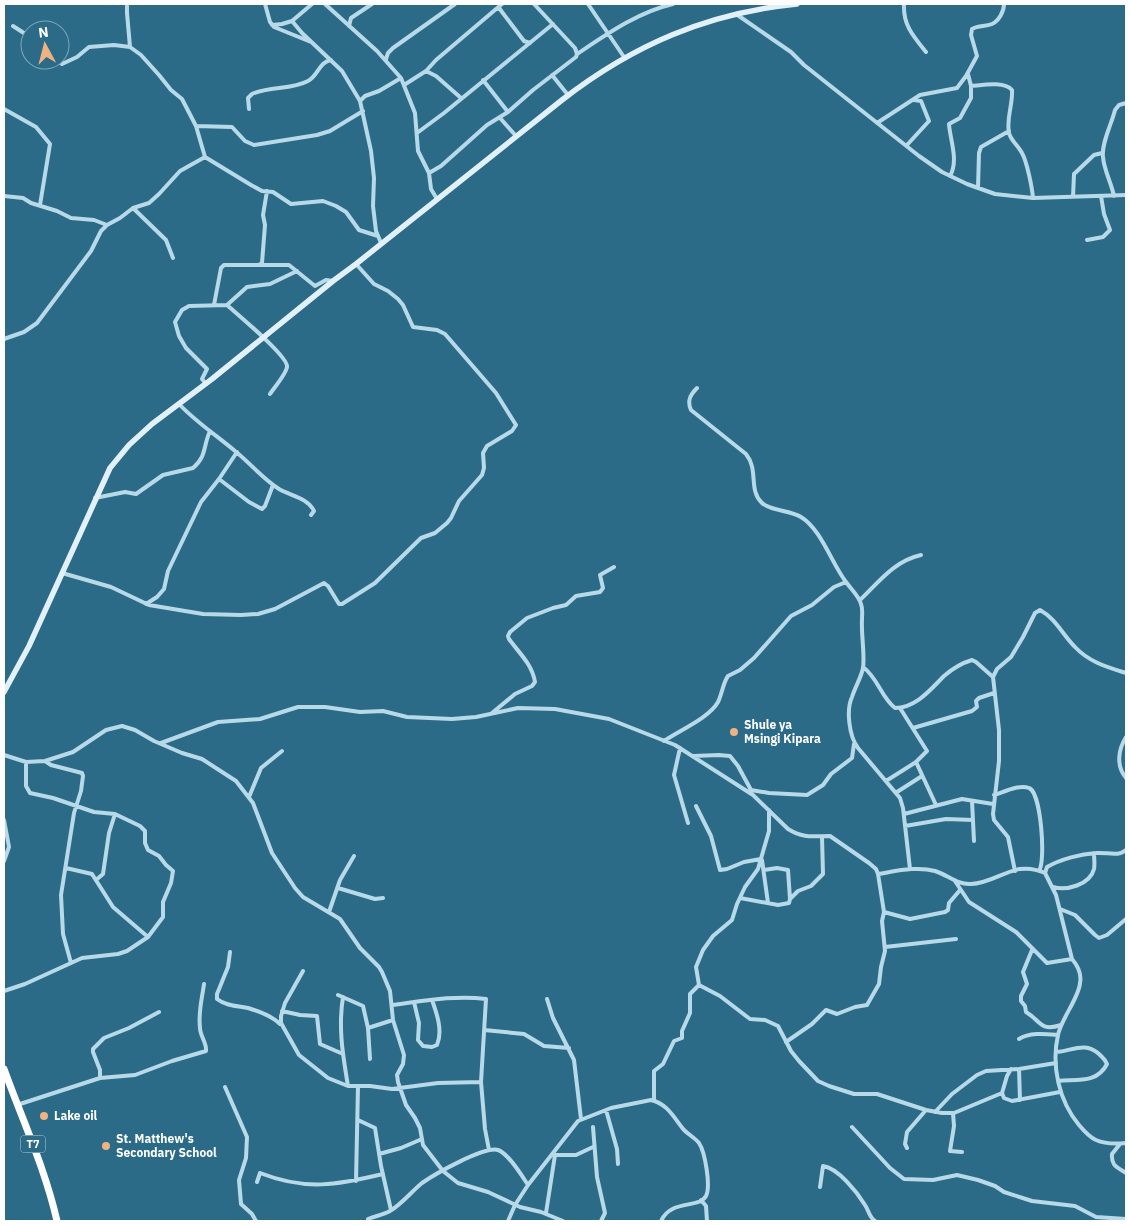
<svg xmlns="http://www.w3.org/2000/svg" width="1130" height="1225" font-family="'IBM Plex Sans',sans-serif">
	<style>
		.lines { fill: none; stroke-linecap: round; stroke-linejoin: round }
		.street { stroke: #b8dae8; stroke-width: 4 }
		.secondary { stroke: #e2f1f8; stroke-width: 5.5 }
		.highway { stroke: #fff; stroke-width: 7 }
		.poi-dot { fill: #eeb380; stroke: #2b6b88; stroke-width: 2 }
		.labels { text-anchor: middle; stroke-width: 5; stroke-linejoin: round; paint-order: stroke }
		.shield { fill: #2b6b88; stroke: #bfd3db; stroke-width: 1 }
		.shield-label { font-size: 11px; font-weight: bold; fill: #fff }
		.poi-label { font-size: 12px; font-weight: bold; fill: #fff; stroke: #2b6b88; text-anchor: start }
	</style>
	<rect width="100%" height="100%" fill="#2b6b88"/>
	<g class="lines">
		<!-- street -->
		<path class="street" d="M127,4V13L130,47L141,55L159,75L171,90L182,99L196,126L205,157L251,185L262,191L273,192L291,204L323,201L336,206L346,212L359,230L378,236
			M265,4L270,22L274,27L311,42
			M312,4L292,21L302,33L342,71L360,101L371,151L374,178L373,206L376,231L381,243
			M325,4L377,51L401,78L415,113L418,151L429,173L431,189L437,199
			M588,4L624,57
			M904,4C903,25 913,36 926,52
			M499,8L524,41L530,43
			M736,14L791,52L804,65L919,156L942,172L967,184L995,194L1033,198L1126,195
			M272,25L282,24L292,21
			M13,26L30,37
			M349,26L351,18L372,4
			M577,54C607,34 638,12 673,4
			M386,59L388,53L393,48L455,4
			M58,60L62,64L77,57L89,47L114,45L130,47
			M426,71L436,76L461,98
			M552,75L568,95
			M483,80L508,112
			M404,85L426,71L436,60L502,4
			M971,86C983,85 1004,81 1012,90C1013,105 1006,118 1009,133C1011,141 1018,145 1022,153C1027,162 1032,187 1033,198
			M360,101L365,96L379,91L401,78
			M4,109L36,127L50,144L40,205
			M249,109L248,98L252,94C270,86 291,90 308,81C318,76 319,62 331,60
			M500,118L516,136
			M877,123L920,95L957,88L966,76L977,56L971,35L972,29C979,25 985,27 992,24C999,21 1004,11 1004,4
			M196,126L232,127L245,141L254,145L317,135L330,131L363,111
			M417,133L444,113L553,24
			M907,145L929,121L921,101L914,100
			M429,173L441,166L487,125L508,112L533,90L576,57L577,54L575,48L534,4
			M950,176C959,160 950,140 949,124L960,118L971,98V86L968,74
			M978,188L979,153L981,147L1009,131
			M4,196L23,198L31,203L57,211L71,218L94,220L107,225
			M1114,196C1111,182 1104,170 1103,157C1101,144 1112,123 1115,110L1119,105L1126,103
			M1073,197L1074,174L1094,155L1102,153
			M133,208L166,240L173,258
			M1087,240L1103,237L1110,230L1104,214L1101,196
			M259,265L262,263L265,225L263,215L267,191
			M214,305L221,268L224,265H289L315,286L326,280L333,281
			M227,305C237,314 289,357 287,367C286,374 274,388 270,394
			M4,339L24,332L37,323L91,251L101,231L107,225L120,218L133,208L149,203L159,194L180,171L205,157
			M206,384L202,379L207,369L186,348L179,336L175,322L182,310L189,306L227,305L247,287L270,284L297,271
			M697,388C690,395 687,401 691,410L746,454C759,470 748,490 762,503C770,511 790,510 801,517C821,529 832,564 846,582C851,589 859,596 861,604C863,609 862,614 862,619C861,634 865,655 863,668C861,678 855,687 852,697C846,710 849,736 858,748L900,798L903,808L910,869
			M179,404C196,422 216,435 235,451C250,463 263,479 279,489C291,496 308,498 314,511L311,515
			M219,479L249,502L262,509L265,506L273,485
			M95,498L125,492L136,494L163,475L193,468C207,456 203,446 210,431
			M62,573L111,587L149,605L203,614L241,615L258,614L275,609L324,583L328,586L339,604H342L375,583L421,538L435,533L447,523L451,518L459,501L482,475L484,468L483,453L487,446L512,431L516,425L496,393L445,334L437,330L413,327L403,305L398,299L388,291L374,284L356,264
			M860,600C879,582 894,561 921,555
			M146,604L157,597L164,589L168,571L201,502L219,479L237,452
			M863,667C878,678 881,697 895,708C916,708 931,689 944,676C952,669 962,663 972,660L976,662L993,677
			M492,713L515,694L532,686L535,682C532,664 519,653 509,639L508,636L510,632L527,618L553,608L566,605L576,596L600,592L603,588L600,575L614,567
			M913,728L972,711L977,707L976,701L979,698L994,693
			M1126,737C1118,750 1116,766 1126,778
			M664,741C680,730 709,718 718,702C722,694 723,683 728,676L740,670L754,658L791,616L812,605L834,587L846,582
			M161,743L218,722L260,719L298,707H325L360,712L383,711L407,717L452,719L476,717L518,708L555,709L609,719L675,745L753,795L788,829C804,839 813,836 830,836L869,863L876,869L878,874L884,912L882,921L885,951L881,967L879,984L867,1005L855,1007L837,1014L826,1010L812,1024L786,1042
			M680,748L674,775L688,823
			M4,755L26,762L45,761L73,752L106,730L122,726L135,730L154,741L182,753L202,759L236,781L253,803L272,853L295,888L303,897L340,919L360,948L379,967L382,972L390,991L393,1020L404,1055L403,1064L397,1075L398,1082L406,1105L415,1118L420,1128L423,1145L443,1171L458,1183L488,1192L520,1207L541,1212L563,1221
			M693,756L719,755L730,756L738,766L751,790
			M45,761L51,765L82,773L83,776L81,791L74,813L61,895L63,934L71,963
			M916,762L936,805
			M886,781L916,762L927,751L900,708
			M751,790L769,793L807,795L823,785L831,774L852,758L854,744
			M897,792L922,776
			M994,795C1004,792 1019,784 1029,788C1041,792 1046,861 1039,871
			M249,797L261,768L282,751
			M972,801L974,841
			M696,806L711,836L720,870L727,869L744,862L761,859
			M904,814L962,799L993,804
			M4,820L9,847L4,861
			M905,826L946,819L973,820
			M762,860L768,903
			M66,868L92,874L113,907L148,937
			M1015,871L1008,837L994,820L993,814L999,761V730L993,677L997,669L1011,657L1023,637L1035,613L1040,610C1055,618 1063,635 1075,647C1089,662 1107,667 1126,673
			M1045,873L1047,867C1061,859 1081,854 1096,853C1107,852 1118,857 1126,850
			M878,874C897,871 917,866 935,871C948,875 957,885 971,884C998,883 1014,859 1045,873L1056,895L1072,959C1078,966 1082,973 1080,983C1079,998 1061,1019 1058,1035C1051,1066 1059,1101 1079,1125C1084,1131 1089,1137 1096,1140C1105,1144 1117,1144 1126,1143
			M96,880L103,874L109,833L115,814
			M955,881L969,902L1016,932L1047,963L1072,959
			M1053,887C1066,891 1090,885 1094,869C1095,864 1094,858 1094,853
			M338,888L375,899L383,898
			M740,898L778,905L789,903L790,899L788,870L777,868L764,870
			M790,899L798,891L811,886L823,874L822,837
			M1060,909L1075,915L1095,935L1099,938L1107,935L1126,919
			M329,912L340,880L354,856
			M884,912L910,919L945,912L948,910L949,903L960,890
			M885,947L956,939
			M1032,950L1023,972L1027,984L1021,996V1001L1025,1006L1026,1012C1041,1021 1040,1032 1061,1025
			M230,952L228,967L217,994V999C226,1006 238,1006 248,1008C258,1011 272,1016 280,1024
			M303,971L285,1003L281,1016V1023L299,1055L328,1078L348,1086H370L392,1089L438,1083L481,1082
			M699,985L720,996L750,1019L765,1020L778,1026L791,1051L799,1061L818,1081L829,1086L854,1094H877L926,1110L942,1113H954L1002,1093L1007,1076L1011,1069
			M4,991L25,984L82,958L118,954L127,951L148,937L163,917V902L171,883L173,871L166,865L159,856L148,850L145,843V831L140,826L115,814L94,812L53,798L30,793L26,786V762
			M338,995L363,1006L368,1028
			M343,997C338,1028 343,1056 348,1086
			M547,999L553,1018L574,1060L581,1119
			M414,1002L419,1023L418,1040L423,1046L432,1047L437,1045C443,1031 437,1014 432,1000
			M392,1005C423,1001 455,995 486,999L481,1082L485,1129L489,1150
			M282,1011L300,1015L317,1016L320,1044L343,1054
			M484,1030L524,1034L544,1046L569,1048
			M1019,1039C1030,1032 1046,1034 1058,1035
			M1056,1052C1072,1051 1085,1041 1099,1054C1103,1058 1105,1059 1107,1064C1097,1084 1076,1079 1058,1081
			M370,1059L368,1028L393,1020
			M1019,1069L1020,1100
			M100,1078V1070L93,1052V1049L104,1038L129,1028L159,1012
			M225,1087L247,1137L246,1158L239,1180L241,1204L252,1214L256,1221
			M1002,1093L1004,1098L1012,1101L1060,1092
			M654,1101V1071L663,1064L674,1041L682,1038V1031L690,1013V994L699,985L696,967L703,950L713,936L732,920L737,904L745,887L758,869L769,831V810
			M17,1105L100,1078L135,1075L172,1061L206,1051C207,1043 200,1036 200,1028C198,1012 202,999 204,984
			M606,1110L617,1149L618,1164
			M935,1112L952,1094L977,1075L986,1071L1019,1069L1056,1063
			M953,1113L954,1126L950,1151L962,1152
			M358,1120L375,1128L381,1166L391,1210
			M593,1127L597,1177L605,1213L601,1221
			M852,1127L890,1168L904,1179L933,1180L957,1175L978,1180L995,1186L1004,1192L1032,1201L1075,1206L1096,1217L1126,1219
			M1120,1144L1112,1154C1111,1166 1117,1167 1126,1173
			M907,1148L905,1144L907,1132L926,1110
			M379,1154L401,1148L422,1139
			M554,1155H576L593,1147
			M356,1181L358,1086
			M257,1182L260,1173C306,1191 337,1185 383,1174
			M820,1187L823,1166C838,1168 857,1192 865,1205C869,1211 869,1217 875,1221
			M701,1200L706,1206L707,1221
			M546,1213L555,1155
			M368,1219C375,1216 383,1215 390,1211C402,1204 411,1192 422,1183C435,1174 484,1146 498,1150C508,1153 522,1176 528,1185
			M508,1221L515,1205L528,1185L578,1121L611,1108L651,1100C668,1104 674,1118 684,1130C689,1135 695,1138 699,1143C705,1152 711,1186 706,1196C699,1209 671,1199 661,1221"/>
		<!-- secondary -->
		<path class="secondary" d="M4,692L29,646L110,468L129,445L152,424L212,379L333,281L356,264L562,100C633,45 707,13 797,4"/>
		<!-- highway -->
		<path class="highway" d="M4,1069C22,1119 45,1168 57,1221"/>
	</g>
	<!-- markers -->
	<g class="poi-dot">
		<circle cx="734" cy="732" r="5"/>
		<circle cx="44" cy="1116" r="5"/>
		<circle cx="106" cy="1146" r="5"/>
	</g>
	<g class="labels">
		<!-- shield labels -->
		<rect class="shield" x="20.5" y="1135.5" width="25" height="17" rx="4"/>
		<g class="shield-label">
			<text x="33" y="1148">T7</text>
		</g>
		<!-- poi labels -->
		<g class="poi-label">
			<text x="744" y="729">Shule ya<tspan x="744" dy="14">Msingi Kipara</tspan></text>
			<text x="54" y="1120">Lake oil</text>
			<text x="116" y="1143">St. Matthew's<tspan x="116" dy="14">Secondary School</tspan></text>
		</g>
	</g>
	<!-- border -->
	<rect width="1130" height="1225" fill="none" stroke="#ffffff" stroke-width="10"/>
	<!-- north arrow -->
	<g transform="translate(45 45) rotate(353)"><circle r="24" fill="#2b6b88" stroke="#80a6b8"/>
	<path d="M0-4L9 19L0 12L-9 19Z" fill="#eeb380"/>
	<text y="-8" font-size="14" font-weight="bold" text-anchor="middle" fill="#ffffff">N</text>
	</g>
</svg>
